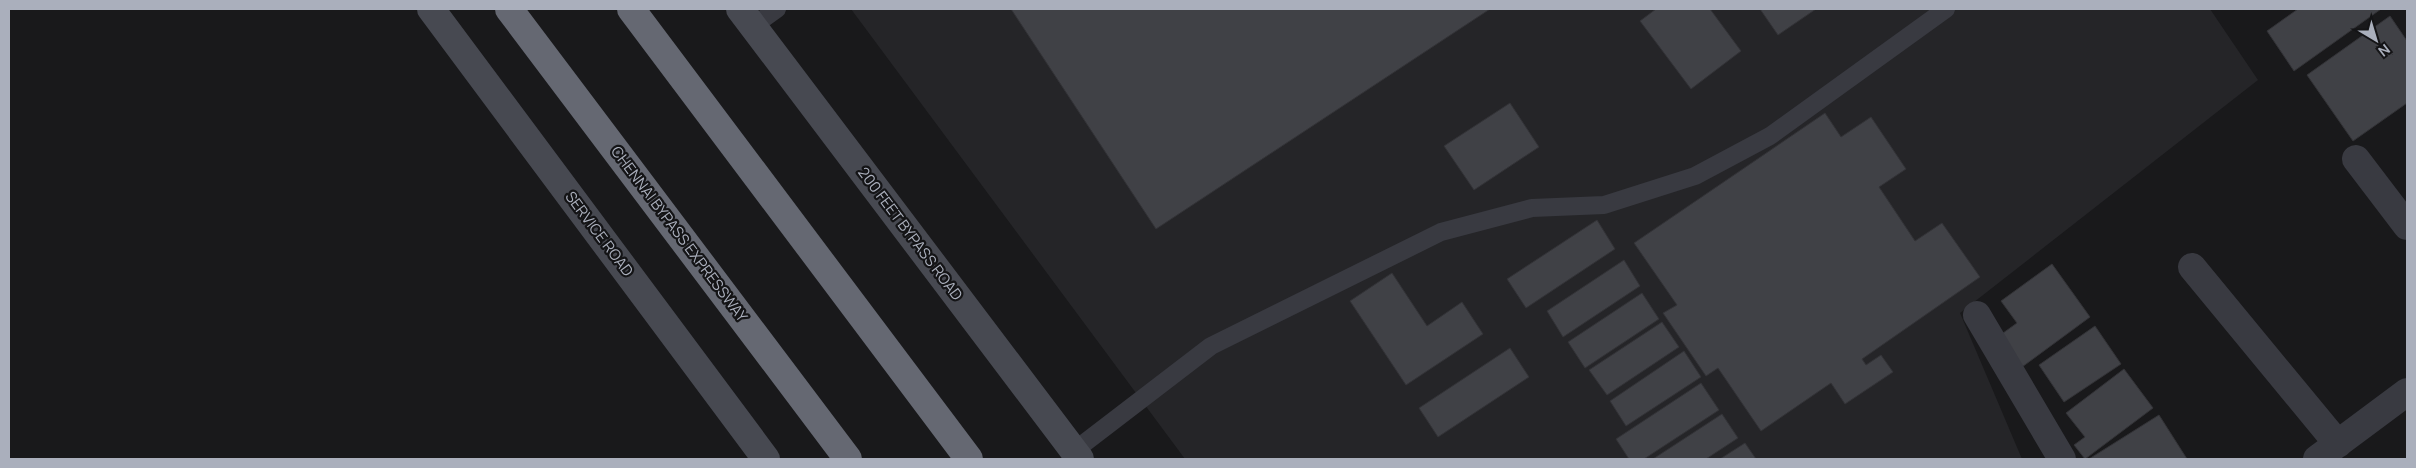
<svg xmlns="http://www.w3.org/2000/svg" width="2416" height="468" font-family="Manrope,sans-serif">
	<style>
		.built { fill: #252528 }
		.building { fill: #404146; stroke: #333337 }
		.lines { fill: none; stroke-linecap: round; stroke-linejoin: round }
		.lane { stroke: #393a41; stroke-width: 18 }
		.street { stroke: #393a41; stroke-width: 28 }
		.secondary { stroke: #474951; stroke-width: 28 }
		.highway { stroke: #656872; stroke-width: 28 }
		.labels { text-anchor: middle; stroke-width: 4.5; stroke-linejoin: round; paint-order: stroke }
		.street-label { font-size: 15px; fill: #aaafbc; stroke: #141416 }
	</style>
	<rect width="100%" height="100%" fill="#19191b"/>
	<!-- built -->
	<path class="built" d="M851,9H2210L2258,80L1960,313L2022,459H1185Z"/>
	<!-- building -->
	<path class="building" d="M1011,9H1490L1156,229Z
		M1656,9H1710L1741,51L1691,89L1640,21Z
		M1760,9H1816L1778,35Z
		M2298,9H2381L2294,71L2267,31Z
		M2390,16L2407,41V103L2353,141L2307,75Z
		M1510,103L1539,147L1474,190L1444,146Z
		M1825,113L1841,137L1871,117L1906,169L1879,187L1915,241L1942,223L1980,277L1862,359L1866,365L1881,355L1893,372L1845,404L1831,383L1761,431L1718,368L1706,376L1663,313L1677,305L1634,243Z
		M1597,220L1615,249L1526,308L1507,279Z
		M1624,260L1640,286L1563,337L1547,311Z
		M2052,264L2090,317L2022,367L1999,336L2017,323L2001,301Z
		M1392,273L1427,326L1462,302L1483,334L1406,385L1350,301Z
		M1642,293L1659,319L1585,368L1568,342Z
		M1662,322L1679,347L1607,395L1589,370Z
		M2095,326L2121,364L2064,402L2039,365Z
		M1510,348L1529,377L1438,437L1419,408Z
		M1684,351L1701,377L1626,426L1610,401Z
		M2124,369L2153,408L2085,459L2074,445L2085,437L2066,413Z
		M1701,383L1719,410L1644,459H1629L1616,439Z
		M1722,414L1738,438L1706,459H1653Z
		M2159,415L2187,459H2089Z
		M1745,443L1756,459H1720Z"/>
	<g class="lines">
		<!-- lane -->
		<path class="lane" d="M753,26L777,9
			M1074,451L1211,346L1441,232L1532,208L1604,205L1695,176L1770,136L1946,9"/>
		<!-- street -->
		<path class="street" d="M2356,159L2407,226
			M2192,267L2338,444
			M1977,315L2062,459
			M2317,459L2407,392"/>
		<!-- secondary -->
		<path class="secondary" d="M431,9L766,459
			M740,9L1080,459"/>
		<!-- highway -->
		<path class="highway" d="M509,9L848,459
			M631,9L969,459"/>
	</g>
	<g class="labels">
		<!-- street labels -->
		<g class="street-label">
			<text transform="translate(599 234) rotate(53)" y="5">SERVICE ROAD</text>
			<text transform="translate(679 234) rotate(53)" y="5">CHENNAI BYPASS EXPRESSWAY</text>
			<text transform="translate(910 234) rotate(53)" y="5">200 FEET BYPASS ROAD</text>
		</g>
	</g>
	<!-- border -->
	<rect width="2416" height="468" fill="none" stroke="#aaafbc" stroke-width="20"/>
	<!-- north arrow -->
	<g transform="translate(2376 40) rotate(142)" stroke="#141416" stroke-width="4" paint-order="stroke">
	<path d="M0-4L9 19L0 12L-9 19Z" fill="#aaafbc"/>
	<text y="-8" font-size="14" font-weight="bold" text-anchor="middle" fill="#aaafbc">N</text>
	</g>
</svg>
